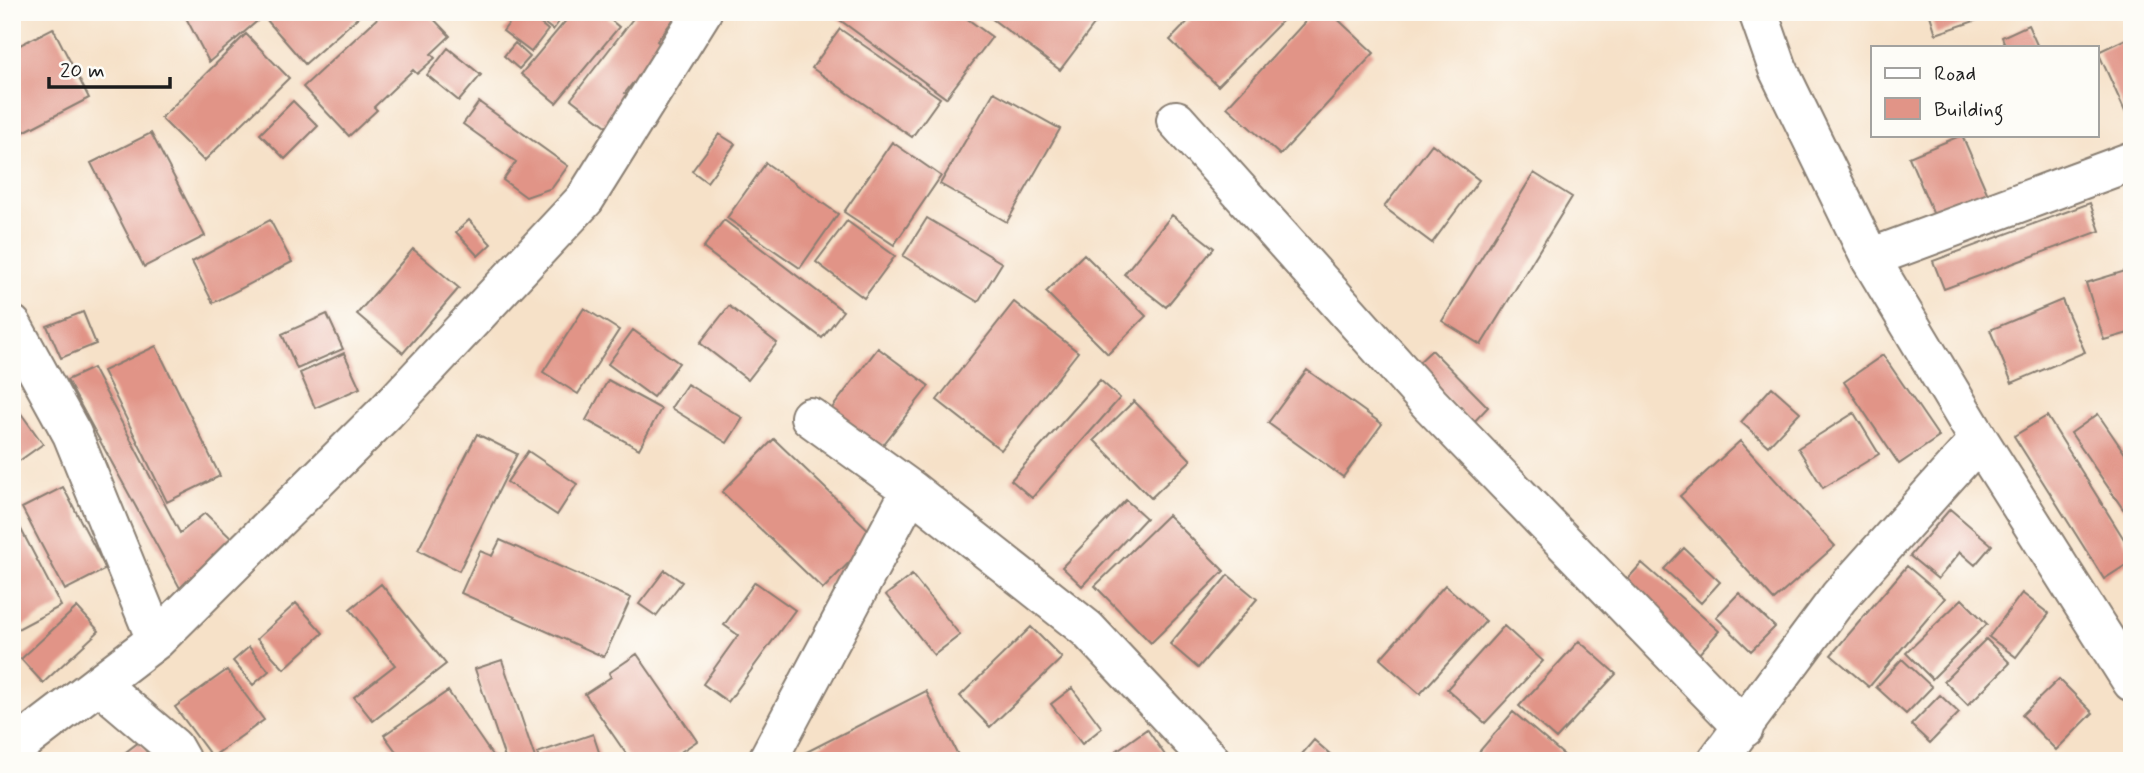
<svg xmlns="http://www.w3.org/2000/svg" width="2144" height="773" font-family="Mynerve,sans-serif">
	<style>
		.building { fill: #e19487 }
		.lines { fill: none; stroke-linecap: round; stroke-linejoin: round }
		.minor-casing { stroke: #897e72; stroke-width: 42 }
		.minor { stroke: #fff; stroke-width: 38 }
	</style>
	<rect width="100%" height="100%" fill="#fdfcf7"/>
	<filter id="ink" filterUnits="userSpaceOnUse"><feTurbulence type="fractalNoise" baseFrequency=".0143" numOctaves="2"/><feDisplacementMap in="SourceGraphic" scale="14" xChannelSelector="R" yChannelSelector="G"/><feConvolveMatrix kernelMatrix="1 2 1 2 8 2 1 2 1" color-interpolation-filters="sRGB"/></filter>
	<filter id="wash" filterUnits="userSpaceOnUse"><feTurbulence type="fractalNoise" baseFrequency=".00686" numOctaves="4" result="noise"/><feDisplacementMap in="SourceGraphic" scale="28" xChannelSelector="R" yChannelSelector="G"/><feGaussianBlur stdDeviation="1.57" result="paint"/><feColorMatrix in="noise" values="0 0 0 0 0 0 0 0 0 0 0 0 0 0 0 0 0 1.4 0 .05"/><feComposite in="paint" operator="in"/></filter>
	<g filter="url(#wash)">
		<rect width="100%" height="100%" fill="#f6e1c8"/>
		<g id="blocks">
			<!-- building -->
			<path class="building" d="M183,12H268L209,62Z
				M274,12H364L305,64L266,19Z
				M384,12H427L450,36L431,54L435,58L417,74L413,70L374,107L377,110L349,136L303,87Z
				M518,12H526L548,30L531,52L503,31Z
				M530,12H566L553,30Z
				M573,12H601L619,27L556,103L521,74Z
				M630,12H679L657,41L669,51L639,90L632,84L625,93L632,99L609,128L571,99L635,16Z
				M829,12H958L992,37L946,98Z
				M983,12H1094L1100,17L1060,70Z
				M1197,12H1291L1218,86L1170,40Z
				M1314,12H1330L1374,53L1280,155L1227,107Z
				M1929,12H1998V13L1936,34Z
				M2028,25L2038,47H2006L2002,37Z
				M53,28L89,98L12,138V49Z
				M840,29L940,98L912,137L812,68Z
				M246,34L289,78L204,161L161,118Z
				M2132,36V127L2098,52Z
				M515,43L530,57L519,69L504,56Z
				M448,48L481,75L459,101L427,75Z
				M994,92L1060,129L1007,222L940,184Z
				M293,101L318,126L285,159L260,134Z
				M479,102L568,166L552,188L526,197L503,180L516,162L463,124Z
				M151,133L205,236L144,267L91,163Z
				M719,134L735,144L707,182L692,171Z
				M1962,135L1989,197L1936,220L1909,157Z
				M892,142L941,176L894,245L844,212Z
				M1432,144L1479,180L1432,243L1384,207Z
				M766,163L838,214L800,268L727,218Z
				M1534,173L1572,197L1481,345L1442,321Z
				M2090,203L2100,231L1944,289L1933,261Z
				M1172,215L1214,248L1166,307L1124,274Z
				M927,218L1002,263L978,302L903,256Z
				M270,220L292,262L213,303L192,262Z
				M469,220L491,244L478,256L456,232Z
				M724,220L843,311L822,338L703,248Z
				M847,221L895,256L864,298L816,262Z
				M413,249L459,288L403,353L357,314Z
				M1084,254L1146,316L1108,354L1046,292Z
				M2132,269V332L2104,340L2086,283Z
				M2062,300L2085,352L2012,383L1990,330Z
				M1014,302L1078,352L1001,450L937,400Z
				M729,306L777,343L748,380L700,343Z
				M584,308L619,330L578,394L543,372Z
				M83,312L96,344L61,358L47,326Z
				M327,314L343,349L297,369L282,334Z
				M633,330L679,363L653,397L608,364Z
				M156,346L220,476L167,502L103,371Z
				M878,348L929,386L876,454L826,416Z
				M1432,350L1488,407L1472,424L1415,366Z
				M344,353L360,388L315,408L300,373Z
				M1883,355L1939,437L1899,464L1844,382Z
				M93,368L180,533L205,513L236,543L181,590L67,380Z
				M1307,370L1382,424L1343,477L1268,423Z
				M608,380L661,409L639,449L586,420Z
				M1100,380L1120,398L1032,498L1011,480Z
				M687,384L743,418L727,443L671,408Z
				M1772,387L1800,412L1768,446L1741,422Z
				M12,401L43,444L12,466Z
				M1134,401L1191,460L1151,498L1094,440Z
				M1854,413L1879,454L1823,488L1798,448Z
				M2098,414L2132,464V502L2123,509L2071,433Z
				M2047,416L2132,552V561L2104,579L2014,436Z
				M477,434L517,454L459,571L418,550Z
				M774,439L875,536L823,589L722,492Z
				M1740,441L1835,546L1774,600L1680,496Z
				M528,451L577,484L557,515L507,482Z
				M63,487L106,569L65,590L22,508Z
				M1126,500L1146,518L1082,586L1062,567Z
				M1950,509L1992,545L1975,565L1960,552L1938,579L1910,556Z
				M12,512L61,606L12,632Z
				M1168,515L1224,571L1151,643L1095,586Z
				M500,540L631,598L604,657L461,593L480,551L492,556Z
				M1684,548L1720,582L1701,603L1664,569Z
				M1642,563L1719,631L1698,655L1620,587Z
				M1907,566L1945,598L1869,687L1831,655Z
				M665,570L682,582L656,616L639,604Z
				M912,575L960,635L934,655L886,595Z
				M1228,575L1257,599L1198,668L1170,644Z
				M755,582L795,610L728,702L703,684L738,635L724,625Z
				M381,584L446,664L373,721L354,697L395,665L350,609Z
				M1445,585L1486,621L1420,694L1380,659Z
				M1739,593L1775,627L1751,651L1716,617Z
				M2022,593L2049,614L2016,657L1989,637Z
				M1962,599L1987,624L1932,679L1906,653Z
				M296,603L323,633L284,669L257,639Z
				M77,607L99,631L43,683L21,659Z
				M1504,626L1543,661L1485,723L1447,689Z
				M1031,627L1062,658L990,727L960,696Z
				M1986,639L2010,663L1968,705L1944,681Z
				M1579,641L1616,674L1556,739L1519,706Z
				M249,647L269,671L253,685L233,661Z
				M637,654L697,741L667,761H631L585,694L611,677L609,673Z
				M1902,659L1932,687L1906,714L1876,687Z
				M502,660L536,761H506L475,669Z
				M227,670L264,720L212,757L175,707Z
				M2059,679L2093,713L2056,750L2022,715Z
				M1072,688L1102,728L1082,744L1051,704Z
				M448,691L496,761H403L384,735Z
				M926,691L961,761H789Z
				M1940,695L1959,713L1930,743L1911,725Z
				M1513,712L1571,761H1488L1478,753Z
				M1147,729L1169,761H1102Z
				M593,734L602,761H540L537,753Z
				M1314,740L1338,761H1296Z
				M139,742L154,761H114Z"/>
		</g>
	</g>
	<g filter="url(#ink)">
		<use href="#blocks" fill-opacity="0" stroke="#897e72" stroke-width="2"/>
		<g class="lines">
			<!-- minor casing -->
			<g class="minor-casing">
				<path id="minor" d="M1758,12L1778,69L1870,258L1979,440L2132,682
					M1176,120L1430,404L1744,728
					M1870,258L2132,161
					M12,325L72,434L156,640
					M810,417L911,490L1087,629L1211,761
					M100,685L173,747L181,761
					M12,750L156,640L386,412L585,199L702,12
					M767,761L911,490
					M1717,761L1839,597L1979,440"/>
			</g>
			<!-- minor -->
			<use href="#minor" class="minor"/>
		</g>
	</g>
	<!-- margin -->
	<rect width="2144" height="773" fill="none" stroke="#fdfcf7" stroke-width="42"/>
	<!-- legend -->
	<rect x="1871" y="46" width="228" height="91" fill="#fdfcf7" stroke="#a3a29f" stroke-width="2"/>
	<rect x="1885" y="68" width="35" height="10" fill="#ffffff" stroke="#a3a29f" stroke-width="2"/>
	<text x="1934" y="80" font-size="21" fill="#1c1c1c">Road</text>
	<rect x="1885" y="98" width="35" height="21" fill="#e19487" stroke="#a3a29f" stroke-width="2"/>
	<text x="1934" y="116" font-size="21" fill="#1c1c1c">Building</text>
	<!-- scale -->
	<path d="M49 77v10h121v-10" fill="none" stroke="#1c1c1c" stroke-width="3.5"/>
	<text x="60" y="77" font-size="21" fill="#1c1c1c" stroke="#fdfcf7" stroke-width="5" paint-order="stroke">20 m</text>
</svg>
